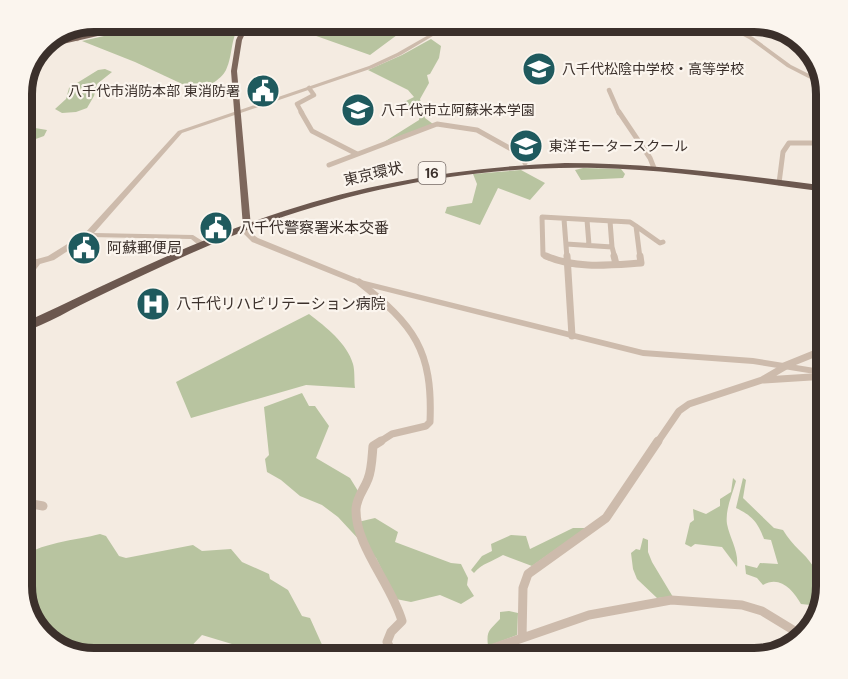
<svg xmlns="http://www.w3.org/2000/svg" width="848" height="679" font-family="'DM Sans','Noto Sans JP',sans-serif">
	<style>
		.green { fill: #b8c4a0 }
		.building { fill: #c8694b }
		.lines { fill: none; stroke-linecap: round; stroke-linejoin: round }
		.minor-far3 { stroke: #cdbbac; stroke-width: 4.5 }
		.minor-far2 { stroke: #cdbbac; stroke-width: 5 }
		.minor-far1 { stroke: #cdbbac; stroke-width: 7 }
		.minor { stroke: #cdbbac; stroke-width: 9 }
		.tertiary { fill: #cdbbac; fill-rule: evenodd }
		.primary { fill: #7d675c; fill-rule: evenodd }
		.trunk { fill: #6c584f; fill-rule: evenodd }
		.labels { text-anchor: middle; stroke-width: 4.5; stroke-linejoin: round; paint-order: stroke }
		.far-poi-label { font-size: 14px; fill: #3b302b; stroke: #fbf5ee; text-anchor: start }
		.shield { fill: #fbf5ee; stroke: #756b66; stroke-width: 1.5 }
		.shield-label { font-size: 14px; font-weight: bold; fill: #3b302b }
		.street-label { font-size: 15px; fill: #3b302b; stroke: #fbf5ee }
		.poi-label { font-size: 15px; fill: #3b302b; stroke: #fbf5ee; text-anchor: start }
		.rim { fill: none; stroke: #3b302b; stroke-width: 8 }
	</style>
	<rect width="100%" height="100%" fill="#f4ebe1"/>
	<!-- green -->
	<path class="green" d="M170,21H243C229,38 234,53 226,70C221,80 205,89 195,90L135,62L82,41Z
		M294,21H325L397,35L370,55L288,26Z
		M431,39L441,46L439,58L430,74L427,75L429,83L420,99L425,118L433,124L384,142L419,120L420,115L404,102L414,97L408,90L368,70L402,55Z
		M105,69L112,72L97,84L94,96L87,108L76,112L62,113L55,109L66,99L69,88L98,70Z
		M21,119H26L35,128L47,130L44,136L33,140L21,141Z
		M583,168L621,169L625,174L623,178L581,180L575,170Z
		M521,170L545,183L530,200L498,188L480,225L445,213L447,207L472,203L477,184L473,174Z
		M309,314C326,327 347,343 353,364C355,371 354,381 355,388L306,385L191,418L176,382Z
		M302,393L309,406H315L329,426L316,458L350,478L358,491V522L375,518L398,532L395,542L451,563L461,564L468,578L467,585L474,596L461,604L440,595L411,602L396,599L376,558L338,517L322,505L300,496L281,480L267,472L265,459L269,455L264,407Z
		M733,478L736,481C732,495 725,510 727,524C730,539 739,551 737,567L722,547L695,544L691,547L685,544L690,523L694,520L693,509L706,514L720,506V499L731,492Z
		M743,478L746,480L743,498L774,528L783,530C793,547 804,552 813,566L822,568L827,563V586L820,606L801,604C793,590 780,575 763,585L757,578L746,574L745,565L757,568L760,563L778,564L771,540L764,539C758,522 751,515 736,508Z
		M573,528H586L532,566L503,555C492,562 482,563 474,573L471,570L482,556L492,551L491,544L511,535L526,536L530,549Z
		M100,534L106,536L119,556L126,558L193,545L202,551L231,549L242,562L269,574L270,579L288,590L302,616L310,618L328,658H267L265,654L202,635L180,658H93L46,640L21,590V559C36,543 78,540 100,534Z
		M643,538L648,540V552L652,562L673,597L657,598L637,579L633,569L631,553L636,549L640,550Z
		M509,611L518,613L517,635L488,646C486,630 490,630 500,619V612Z"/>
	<!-- building -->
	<path class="building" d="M267,84L275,87L270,90L279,92L269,98L251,92Z"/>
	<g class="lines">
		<!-- minor-far3 -->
		<path class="minor-far3" d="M717,21L765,25
			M77,39L75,32L94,21
			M609,90L619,113
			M302,113L297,104L314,95L309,88"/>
		<!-- minor-far2 -->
		<path class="minor-far2" d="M301,112L312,131L357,154
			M619,112L650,158L654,168
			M329,165L437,124L477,130L522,155L525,163
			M779,183L783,152L789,143H827
			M564,219L567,258
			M587,220L589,245
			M610,221L612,247
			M636,226L660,243L663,242
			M636,226L640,258
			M566,244L612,247L615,258
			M549,258L543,255L542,217L630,222L636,226"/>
		<!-- minor-far1 -->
		<path class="minor-far1" d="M546,256C576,269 609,265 641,263L640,256
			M567,256L572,336
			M614,256L616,264
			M359,282C414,325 433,350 430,422L426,426L392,434L378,443
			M784,366L821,351
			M764,380L827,376
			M657,443L679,411L689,404L762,380L786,366"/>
		<!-- minor -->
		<path class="minor" d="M381,441L373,446C372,456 372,469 368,479C364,490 357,496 356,509C355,546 392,585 402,621L391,632L387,642L395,658
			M21,502L43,506
			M522,638L523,588L528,574L606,518L658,441
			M472,658L476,654L589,615L671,600L742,605L762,611L803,636"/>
		<!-- tertiary -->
		<path class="tertiary" d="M453,21H458L401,55L373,68L182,133L94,233L193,235L204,242L203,244H197L191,239L89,237L54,260L40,264L24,285L21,286V277L32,264L21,263V258L37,259L48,256L85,233L178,131L369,66L397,53Z
			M714,21H720L753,37L791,65L821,80L823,84H820L787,67L749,39Z
			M245,225H249L251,233L258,238L361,280L643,350L753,358L827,370V376L753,364L643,356L356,284L252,242L244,234Z"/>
		<!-- primary -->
		<path class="primary" d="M152,21H163L41,49L43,45Z
			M245,21H251L242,40L237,71L251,227L247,230L243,227L231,71L236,40Z"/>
		<!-- trunk -->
		<path class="trunk" d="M565,163C653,163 740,175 827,186V192C751,182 674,170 598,168C480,165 361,187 252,228C200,248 149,272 99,296C73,308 48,324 21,333V324C108,284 193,240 284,211C375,181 469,167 565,163Z"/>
	</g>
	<!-- icons -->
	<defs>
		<g id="school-disc" transform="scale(1.725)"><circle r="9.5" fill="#1f5a5e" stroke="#fbf5ee"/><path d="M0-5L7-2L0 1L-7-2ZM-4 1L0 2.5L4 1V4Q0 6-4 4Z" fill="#fff"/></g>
		<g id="civic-disc" transform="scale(1.725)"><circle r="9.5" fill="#1f5a5e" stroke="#fbf5ee"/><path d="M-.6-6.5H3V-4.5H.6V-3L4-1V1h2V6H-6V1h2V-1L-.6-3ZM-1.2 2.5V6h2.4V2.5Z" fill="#fff"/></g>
		<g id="hospital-disc" transform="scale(1.725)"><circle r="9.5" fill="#1f5a5e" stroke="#fbf5ee"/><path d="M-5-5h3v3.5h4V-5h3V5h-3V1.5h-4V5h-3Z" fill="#fff"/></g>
	</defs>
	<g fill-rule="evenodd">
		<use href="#school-disc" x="539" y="69"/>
		<use href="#civic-disc" x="263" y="91"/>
		<use href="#school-disc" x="358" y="110"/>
		<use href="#school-disc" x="526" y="146"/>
		<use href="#civic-disc" x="216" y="228"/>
		<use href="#civic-disc" x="84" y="248"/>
		<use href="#hospital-disc" x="153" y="304"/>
	</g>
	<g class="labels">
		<!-- far-poi labels -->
		<g class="far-poi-label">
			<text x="562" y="74">八千代松陰中学校・高等学校</text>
			<text x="240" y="96" text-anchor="end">八千代市消防本部 東消防署</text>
			<text x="381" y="115">八千代市立阿蘇米本学園</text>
			<text x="549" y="151">東洋モータースクール</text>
		</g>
		<!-- shield labels -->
		<rect class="shield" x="418.5" y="162" width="27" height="22" rx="4.5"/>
		<g class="shield-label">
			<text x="432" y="178">16</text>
		</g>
		<!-- street labels -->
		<g class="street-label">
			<text transform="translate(373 174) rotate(-13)" y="5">東京環状</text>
		</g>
		<!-- poi labels -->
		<g class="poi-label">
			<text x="239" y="233">八千代警察署米本交番</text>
			<text x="107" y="253">阿蘇郵便局</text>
			<text x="176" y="309">八千代リハビリテーション病院</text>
		</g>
	</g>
	<!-- crop -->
	<path d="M0 0H848V679H0ZM94 32H754A62 62 0 0 1 816 94V586A62 62 0 0 1 754 648H94A62 62 0 0 1 32 586V94A62 62 0 0 1 94 32Z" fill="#fbf5ee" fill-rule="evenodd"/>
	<path class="rim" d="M94 32H754A62 62 0 0 1 816 94V586A62 62 0 0 1 754 648H94A62 62 0 0 1 32 586V94A62 62 0 0 1 94 32Z"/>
</svg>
